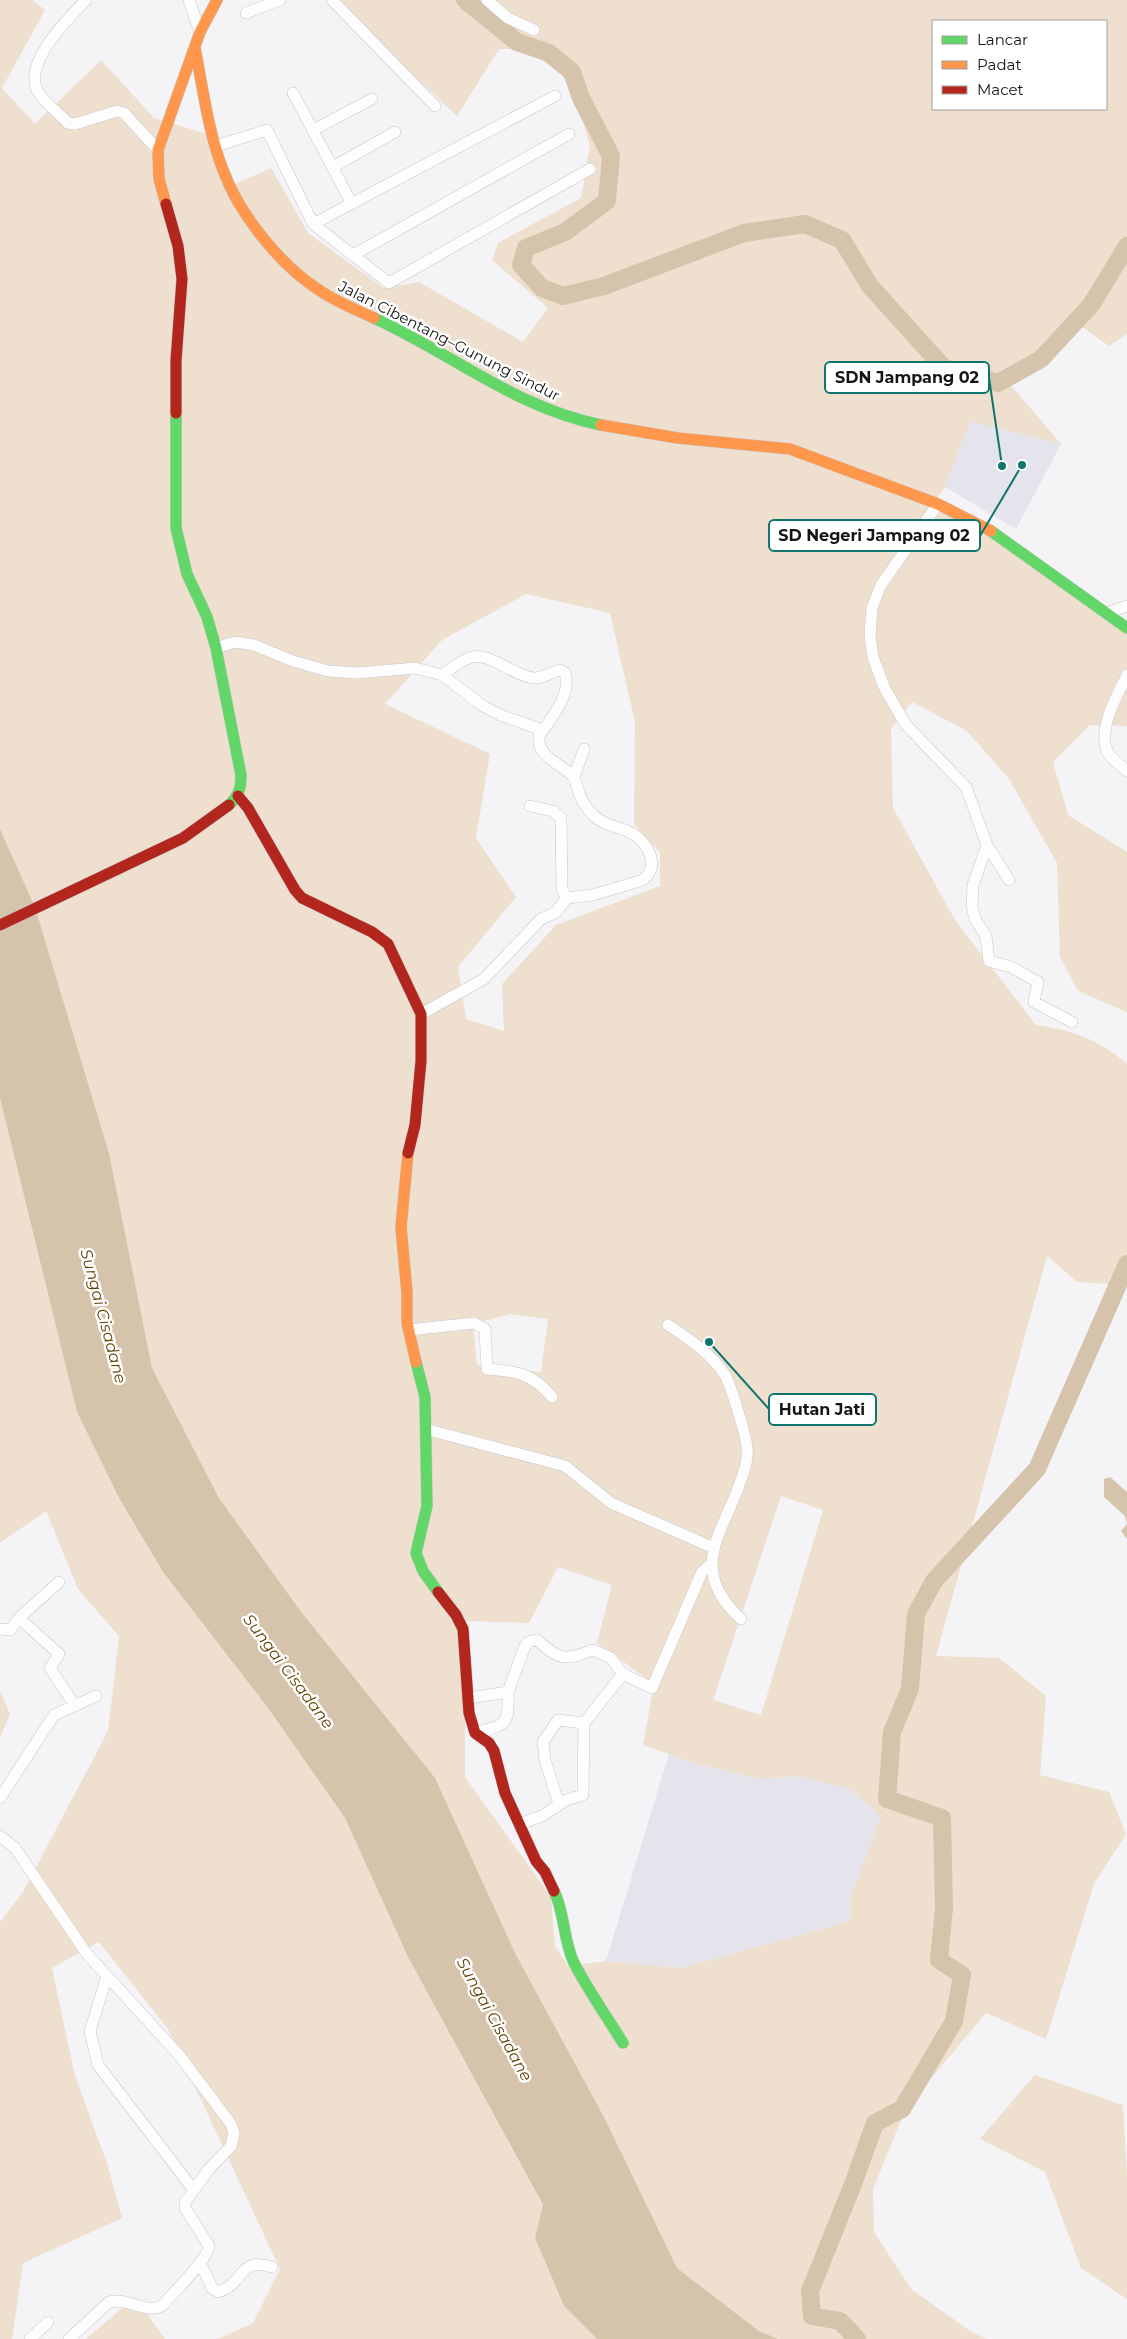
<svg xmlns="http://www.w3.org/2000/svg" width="1127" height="2339" font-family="Montserrat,sans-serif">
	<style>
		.built { fill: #e5e3eb }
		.green { fill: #eedfce; fill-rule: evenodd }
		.water { fill: #d6c3ac }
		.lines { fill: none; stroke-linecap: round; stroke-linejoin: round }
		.river { stroke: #d6c3ac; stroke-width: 18 }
		.street-casing { stroke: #c7c7c9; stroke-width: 12 }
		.fast-casing { stroke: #c7c7c9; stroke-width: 12 }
		.slow-casing { stroke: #c7c7c9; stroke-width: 12 }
		.jam-casing { stroke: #c7c7c9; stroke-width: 12 }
		.street { stroke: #fdfdfe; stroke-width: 11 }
		.fast { stroke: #63d668; stroke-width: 11 }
		.slow { stroke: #ff974d; stroke-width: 11 }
		.jam { stroke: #b3261e; stroke-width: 11 }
		.labels { text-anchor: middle; stroke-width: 5; stroke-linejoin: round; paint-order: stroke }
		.street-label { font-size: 15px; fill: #151516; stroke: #fff }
		.water-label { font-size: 16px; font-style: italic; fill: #664205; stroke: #fff }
		.leader { fill: none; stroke: #0f766e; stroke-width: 2 }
		.callout-dot { fill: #0f766e; stroke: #fff; stroke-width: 2 }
		.callout { fill: #fff; stroke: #0f766e; stroke-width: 2 }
		.callout-label { font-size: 16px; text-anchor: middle; font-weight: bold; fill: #151516 }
	</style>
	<rect width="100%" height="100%" fill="#f4f3f6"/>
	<!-- built -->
	<path class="built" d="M970,420L1061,444L1016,529L945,487Z
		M669,1754L694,1763L760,1779L797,1776L850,1789L881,1816L850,1899V1921L681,1968L606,1961Z"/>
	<!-- green -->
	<path class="green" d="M0,0H32L45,10L2,88L35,124L101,60L154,118L214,136L233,185L271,168L308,233L384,288L419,282L523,342L548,308L492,260L498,243L581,198L590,146L571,82L529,49H499L457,116L333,0H1127V334L1109,346L1070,318L1008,382L1061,444L970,421L945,487L883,575L938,508L1017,551L1127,635V726L1090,725L1053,762L1068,815L1127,852V1012L1078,991L1060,957L1057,863L1009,779L967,731L912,702L891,729L893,808L955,920L1036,1025C1072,1030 1100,1040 1127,1064V1277L1123,1285L1077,1282L1047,1256L936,1656L999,1658L1046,1696L1040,1775L1109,1792L1126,1834L1094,1884L1046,2039L986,2013L906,2108L873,2189L874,2232L911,2289L970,2331L987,2339H778L759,2331L677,2268L605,2119L514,1951L302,1613L219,1498L152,1368L109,1153L35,907L0,829ZM933,21H1106V109H933ZM526,594L610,613L635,722L634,824L660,853V886L556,925L502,984L504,1031L466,1019L458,967L516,897L476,838L490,754L385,704L442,640ZM510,1314L548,1319L541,1372L477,1365L473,1324ZM781,1496L823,1510L761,1715L713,1700ZM558,1567L612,1585L597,1643L654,1684L643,1745L694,1763L760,1779L797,1776L850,1789L881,1816L850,1899V1921L681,1968L606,1961L568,1966L555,1946L551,1897L465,1777V1621L529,1623Z
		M0,1098L77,1412L119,1498L163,1572L268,1708L345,1818L408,1957L543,2206L535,2238L564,2306L597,2339H218L253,2323L280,2269L168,2029L99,1942L52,1968L75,2076L108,2166L122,2218L23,2263L12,2339H0V1922L23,1892L108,1731L119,1636L78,1589L46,1511L0,1543Z
		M0,1691L10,1714L0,1738Z
		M1035,2075L1123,2105L1127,2177V2299L1081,2268L1045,2172L980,2139Z
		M135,2297L165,2339H86Z"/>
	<!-- water -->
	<path class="water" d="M0,829L35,907L109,1153L152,1368L219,1498L302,1613L435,1778L514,1951L605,2119L677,2268L759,2331L778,2339H597L564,2306L535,2238L543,2205L408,1957L345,1818L268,1708L163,1572L119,1498L77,1412L0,1098Z
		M1110,1477L1127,1492V1539L1121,1531L1127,1524L1125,1516L1104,1497V1479Z"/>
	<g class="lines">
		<!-- river -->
		<path class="river" d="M465,0L517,42L549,53L572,72L581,98L611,156L607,201L565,232L526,248L521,265L542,288L563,296L604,286L744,233L805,224L842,240L870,286L944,368L998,383L1041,359L1091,305L1127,246
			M857,2339L840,2321L812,2316L810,2291L853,2184L875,2123L902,2109L954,2021L962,1975L939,1960L944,1908L942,1818L887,1799L892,1732L910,1689L916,1614L934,1581L1037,1469L1127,1264"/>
		<!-- street casing -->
		<g class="street-casing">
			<path id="street" d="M86,0C68,19 24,61 37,90C42,101 59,113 68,123L75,124L117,111L124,113L158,150
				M189,0L200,32
				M332,0L435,106
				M487,0L508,18L534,30
				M246,13L280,0
				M293,93L352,204
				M313,130L372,99
				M216,146L267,130L313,224L555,96
				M333,167L395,132
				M313,224L389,283L590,169
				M353,255L569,134
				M938,504L881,585L872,608L870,635L873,657L884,687L906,725L966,787L987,845L1009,880
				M1108,613L1127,606
				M216,648L235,642L254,645L293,661L328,671L357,673L415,668L442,675L483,706L500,715L537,728L540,734C533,754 559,763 572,775C576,779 577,787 579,793C581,800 588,810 593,815C607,828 622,826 635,835C649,846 660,866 643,880L593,895L567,898L555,913L541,919L484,979L421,1014
				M442,675C451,669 459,662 469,658C489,650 512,676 534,678C541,679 552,672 560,670L565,673C572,693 552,718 540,734
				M1127,675C1117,696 1098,727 1107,751C1110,759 1121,765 1127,771
				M574,777L584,749
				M530,806L553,811L561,818L562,890L567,898
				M987,845L973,885L972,906L975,919L986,936L989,961L1011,967L1038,982L1034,1002L1072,1022
				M668,1325C689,1339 711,1353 725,1375C730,1383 747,1438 747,1448C748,1455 746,1467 743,1474C726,1531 684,1567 741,1619
				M409,1330L474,1323L485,1329L487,1369C516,1371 532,1373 552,1397
				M425,1429L565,1466L611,1503L714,1548
				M59,1582L19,1618L59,1654L50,1668L75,1706
				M0,1629L10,1630L19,1618
				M469,1698L508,1692L525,1646L528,1642L537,1640C559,1660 565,1661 593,1650L611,1658L623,1674
				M475,1733C507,1724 509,1726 508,1692
				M0,1798L54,1715L96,1696
				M559,1804L545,1760L543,1742L558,1720L584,1723
				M519,1824L542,1816L566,1800L583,1795L584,1723L623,1674L652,1688L702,1572L712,1563
				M0,1836L15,1848L87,1954L179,2055L231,2124L234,2133L231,2146L209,2169L185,2202V2208L209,2246C209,2258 172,2294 162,2306C145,2314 127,2297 109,2302L69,2339
				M107,1976L90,2031L98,2065L193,2189
				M201,2264L212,2288L218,2292C245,2284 238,2256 272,2267
				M30,2339L48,2322"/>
		</g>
		<!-- fast casing -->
		<g class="fast-casing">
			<path id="fast" d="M374,318C451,353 516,408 601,425
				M176,413V528L187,574L207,617L216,648L241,775C241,789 239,795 229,805
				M991,531L1127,628
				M416,1362L425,1397L427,1506L416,1553L423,1571L438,1592
				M554,1891C565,1913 563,1940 574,1963C588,1990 607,2017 623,2043"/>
		</g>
		<!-- slow casing -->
		<g class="slow-casing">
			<path id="slow" d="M195,48C203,89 208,131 223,170C239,214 280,265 319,290C336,302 355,309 374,318
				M166,204L159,179L158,150L200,32L217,0
				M601,425L678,438L790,449L938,504L991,531
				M408,1153L401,1227L407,1293V1323L416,1362"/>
		</g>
		<!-- jam casing -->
		<g class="jam-casing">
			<path id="jam" d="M166,204L178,246L182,279L176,360V413
				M238,796L248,808L295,890L302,898L372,932L388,944L421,1014V1061L415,1125L408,1153
				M0,925L183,838L229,805
				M438,1592L456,1615L463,1629L469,1713L475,1733L489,1743L494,1751L505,1793L536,1861L545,1872L554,1891"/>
		</g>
		<!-- street -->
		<use href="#street" class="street"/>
		<!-- fast -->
		<use href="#fast" class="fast"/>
		<!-- slow -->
		<use href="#slow" class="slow"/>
		<!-- jam -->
		<use href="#jam" class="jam"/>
	</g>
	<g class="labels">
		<!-- street labels -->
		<g class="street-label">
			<text transform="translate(449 341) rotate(27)" y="5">Jalan Cibentang–Gunung Sindur</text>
		</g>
		<!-- water labels -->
		<g class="water-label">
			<text transform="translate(104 1316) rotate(75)" y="6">Sungai Cisadane</text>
			<text transform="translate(289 1671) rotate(53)" y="6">Sungai Cisadane</text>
			<text transform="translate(495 2019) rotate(61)" y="6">Sungai Cisadane</text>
		</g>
	</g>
	<!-- callouts -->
	<path class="leader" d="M1002 466L989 378M1022 465L980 536M709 1342L769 1409"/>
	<g class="callout-dot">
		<circle cx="1002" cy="466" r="5"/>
		<circle cx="1022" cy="465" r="5"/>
		<circle cx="709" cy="1342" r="5"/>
	</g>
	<g class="callout">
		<rect x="825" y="362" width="164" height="31" rx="5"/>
		<rect x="769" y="520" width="211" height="31" rx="5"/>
		<rect x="769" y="1394" width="107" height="31" rx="5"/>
	</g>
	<g class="callout-label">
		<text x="907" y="383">SDN Jampang 02</text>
		<text x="874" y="541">SD Negeri Jampang 02</text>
		<text x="822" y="1415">Hutan Jati</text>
	</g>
	<!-- legend -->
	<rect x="932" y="20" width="175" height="90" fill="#ffffff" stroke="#a1a1a2"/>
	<rect x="942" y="36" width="25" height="8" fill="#63d668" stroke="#a1a1a2"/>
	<text x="977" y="45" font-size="15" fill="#151516">Lancar</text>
	<rect x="942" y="61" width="25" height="8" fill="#ff974d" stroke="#a1a1a2"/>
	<text x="977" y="70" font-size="15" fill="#151516">Padat</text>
	<rect x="942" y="86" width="25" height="8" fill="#b3261e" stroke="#a1a1a2"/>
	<text x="977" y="95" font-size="15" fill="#151516">Macet</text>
</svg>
